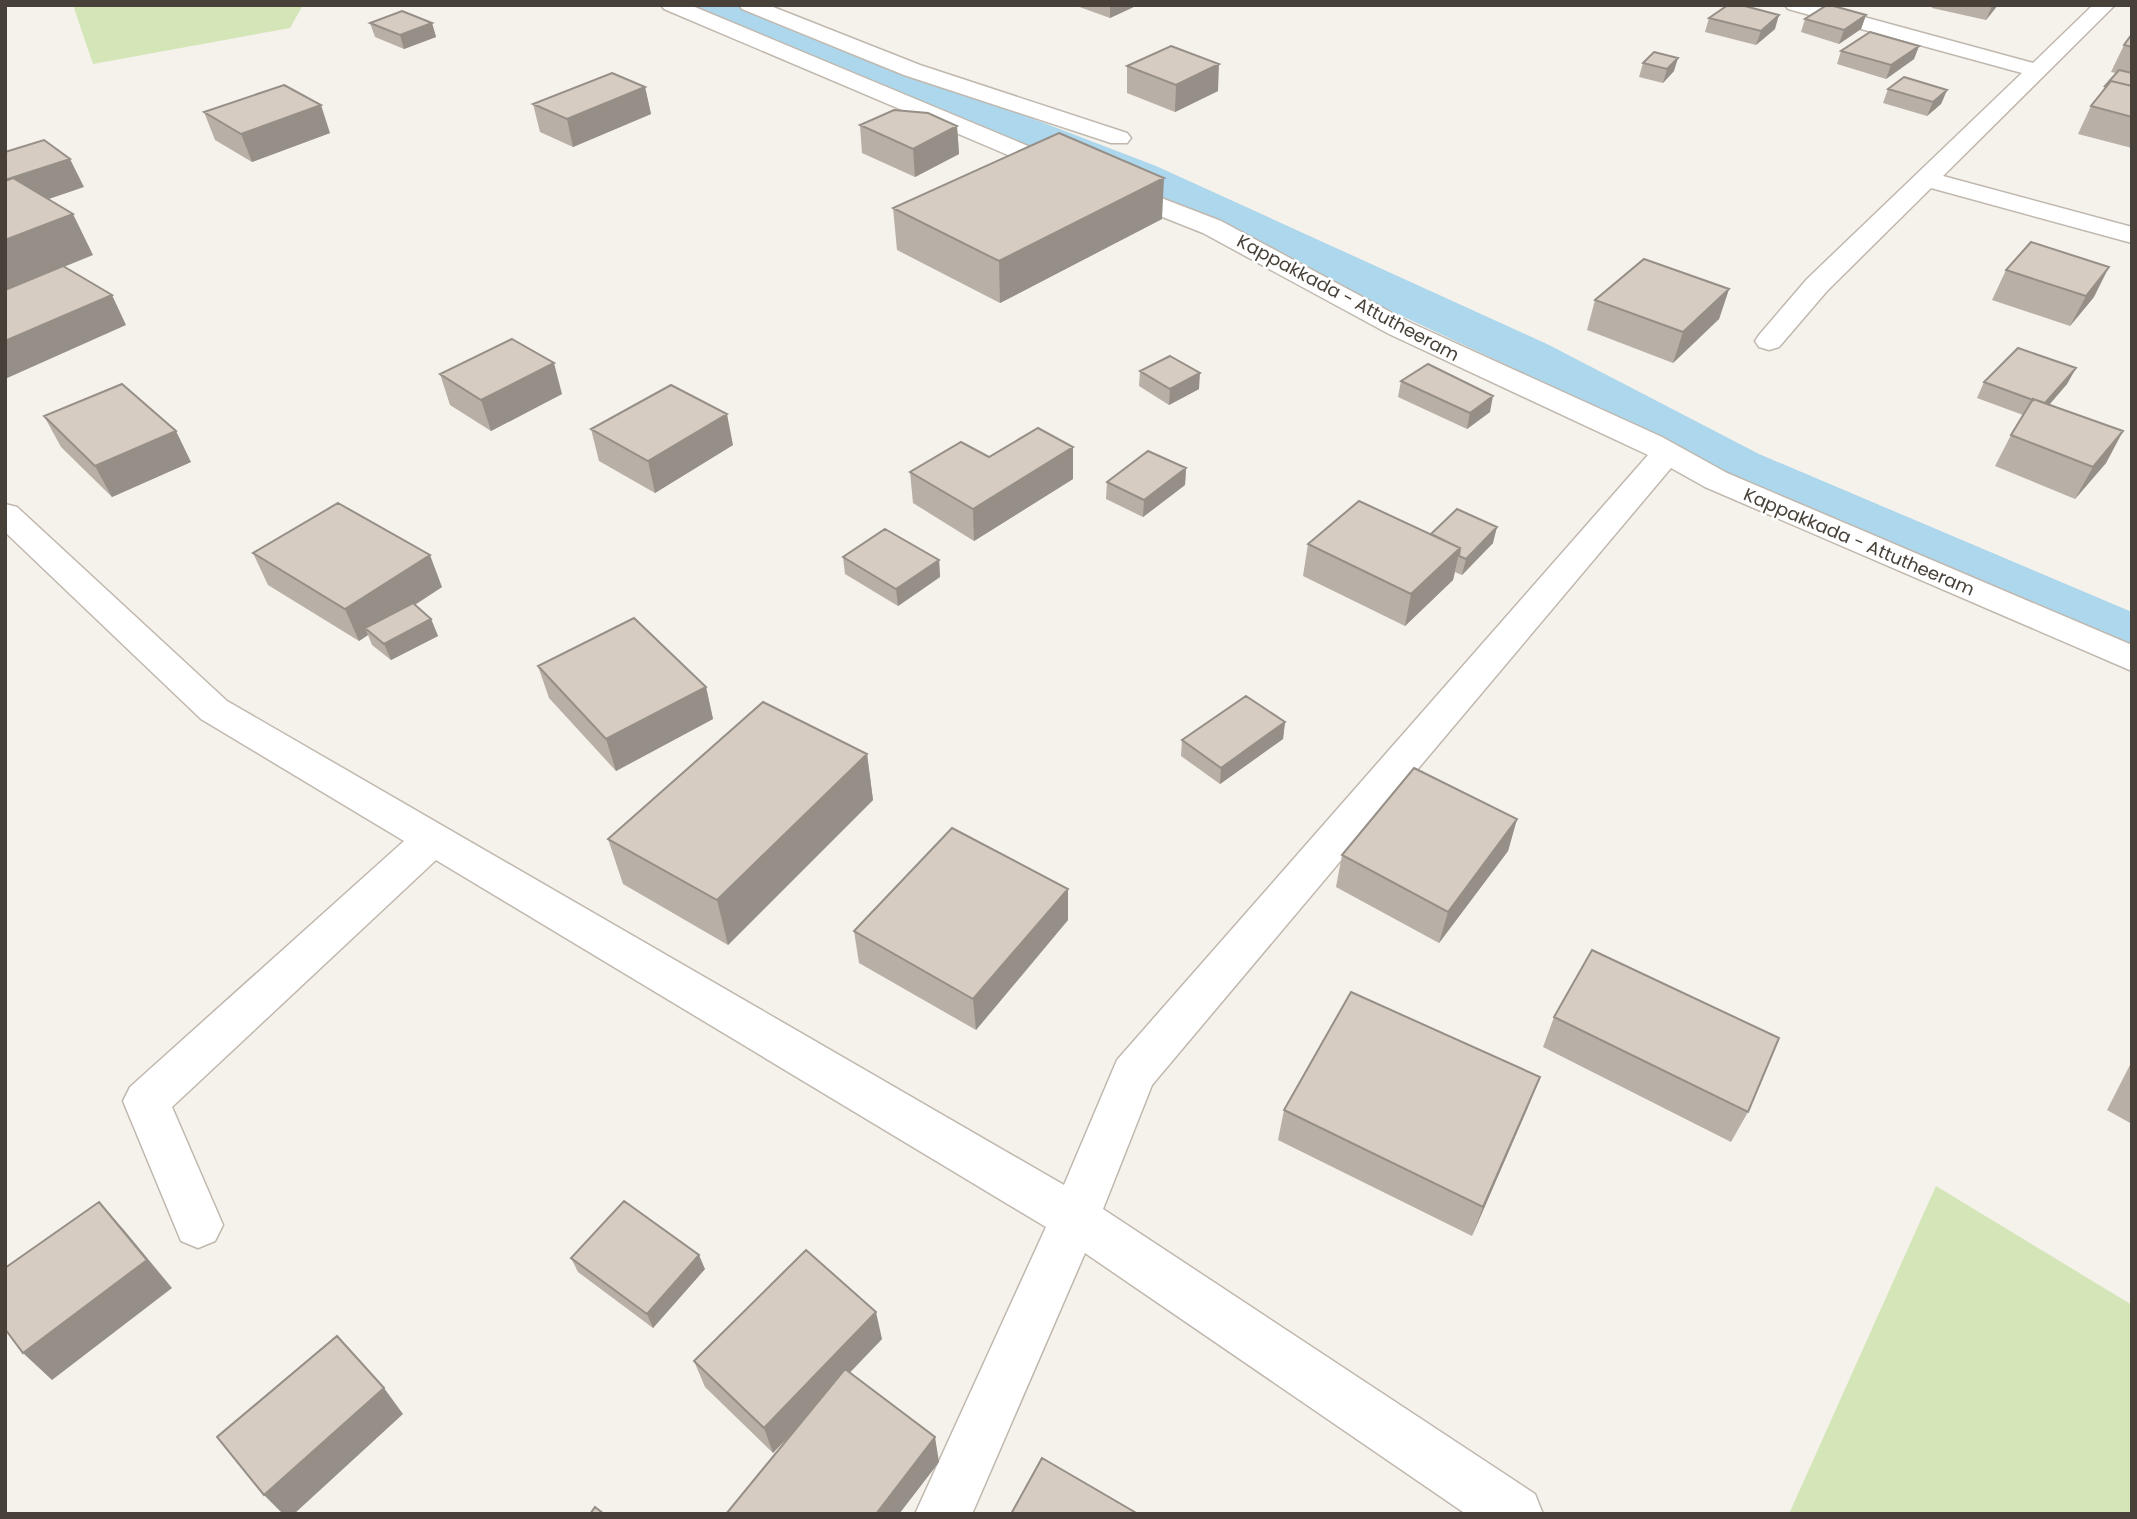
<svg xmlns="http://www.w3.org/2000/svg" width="2137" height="1519" font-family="Poppins,sans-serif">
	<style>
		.green { fill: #d4e6b7 }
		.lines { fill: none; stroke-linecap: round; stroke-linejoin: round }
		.canal { fill: #acd7ed; fill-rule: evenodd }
		.street-casing { stroke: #c0b8ae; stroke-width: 3 }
		.street { fill: #fff; fill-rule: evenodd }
		.wall { fill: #b8afa6 }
		.shaded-wall { fill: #968f87 }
		.building { fill: #d6ccc1; stroke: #968f87; stroke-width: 2 }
		.labels { text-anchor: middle; stroke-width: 5; stroke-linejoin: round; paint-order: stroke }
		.far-street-label { font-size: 18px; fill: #484139; stroke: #fff }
	</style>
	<rect width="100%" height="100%" fill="#f5f1eb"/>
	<!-- green -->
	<path class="green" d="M73,5H303L290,28L93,64Z
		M1936,1186L2132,1305V1514H1789Z"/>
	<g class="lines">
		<!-- canal -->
		<path class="canal" d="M683,5H737L1156,166L1549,345L1759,454L2132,612V658L2109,652L1719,478L1511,367L1124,186L689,13Z"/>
		<!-- street casing -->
		<g class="street-casing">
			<path id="street" d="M661,5H690L1052,156L1221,221L1409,322L1662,437L1727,473L2132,645V671L1705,487L1671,468L1152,1085L1103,1209L1535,1494L1543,1514H1466L1085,1253L972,1514H915L1046,1227L436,860L172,1107L223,1225L215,1241L198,1248L181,1241L123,1101L130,1087L404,841L201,719L5,532V504L17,507L227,701L1064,1185L1117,1060L1648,455L1389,334L1203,233L1034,166L664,9Z
				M739,5H768L920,65L1127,133L1131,138L1127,143H1111L904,75L742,9Z
				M1785,5H1820L2033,63L2093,5H2115L1943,176L2132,227V243L1931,188L1827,291L1779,347L1769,350L1759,347L1755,341L1759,335L1807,279L2022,73L1788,9Z"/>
		</g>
		<!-- street -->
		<use href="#street" class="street"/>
	</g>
	<!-- wall -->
	<path class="wall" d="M1074,5H1138L1110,18Z
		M1716,5H1741L1775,29L1756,45L1705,32L1709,18L1725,7Z
		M1932,5H1998L1986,20L1932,8Z
		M1866,15L1861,29L1839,44L1801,32L1805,19Z
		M370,23H432L436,37L404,49L375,37Z
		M2132,34V148L2078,134L2091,106L2102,92L2105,86L2116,73L2111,72L2124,45Z
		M1919,46L1914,59L1886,79L1837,64L1841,51Z
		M1654,52L1674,71L1663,83L1639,77L1643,63Z
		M1127,66L1218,91L1175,112L1127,93Z
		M645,87L651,114L573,147L540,132L533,104Z
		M1888,89L1947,90L1941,104L1927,116L1883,103Z
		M204,112L330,133L252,162L215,140Z
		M860,125L957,126L959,154L915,177L862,153Z
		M893,208L1162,219L1000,303L897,250Z
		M2006,270L2094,297L2070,326L1992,300Z
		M1729,289L1719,319L1673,363L1587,330L1595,300Z
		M2076,368L2067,384L2049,405L2123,431L2106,463L2075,499L1995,466L2011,435L2023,415L1977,398L1984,382Z
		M1140,371L1199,389L1169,405L1139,386Z
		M440,374L562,394L491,431L450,405Z
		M1401,381L1490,412L1467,429L1398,397Z
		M44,416L191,462L112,497L61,447Z
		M591,429L733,445L655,493L599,461Z
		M1073,447V479L974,541L913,503L910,472L989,457Z
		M1186,468L1185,485L1143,517L1106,499L1107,482Z
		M1431,534L1493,543L1462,575L1455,572L1453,580L1405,626L1303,576L1308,544Z
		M253,553L442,587L415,605L431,619L438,636L391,660L372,645L368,635L359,641L268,585Z
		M843,557L939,560L940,577L898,606L845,574Z
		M538,666L706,687L713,719L616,771L549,698Z
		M1285,722L1283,739L1220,784L1181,756L1182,740Z
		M867,754L873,800L728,945L623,884L608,839Z
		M1517,819L1508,851L1439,943L1336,887L1342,855Z
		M1068,920L976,1030L859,963L854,931Z
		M1554,1017L1748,1112L1731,1142L1543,1047Z
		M2132,1061V1124L2107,1110Z
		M1528,1107L1472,1236L1278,1140L1284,1110Z
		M571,1258L705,1269L653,1328L578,1272Z
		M882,1339L850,1372L939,1462L899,1514H726L795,1429L773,1453L705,1387L694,1361Z"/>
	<!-- shaded-wall -->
	<path class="shaded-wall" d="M1110,5H1138L1110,18Z
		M1993,5H1998L1986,20L1992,6Z
		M1779,15L1775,29L1756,45L1761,31Z
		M1866,15L1861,29L1839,44L1844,30Z
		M432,23L436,37L404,49L400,35Z
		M1919,46L1914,59L1886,79L1891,65Z
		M1678,58L1674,71L1663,83L1667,69Z
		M1219,64L1218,91L1175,112L1176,85Z
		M645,87L651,114L573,147L567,119Z
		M1947,90L1941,104L1927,116L1933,102Z
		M321,105L330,133L252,162L241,134Z
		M957,126L959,154L915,177L913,149Z
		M70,159L84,187L5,214V180Z
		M1164,178L1162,219L1000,303L999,261Z
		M73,214L93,255L5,291V240Z
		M2109,267L2094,297L2070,326L2086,296Z
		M1729,289L1719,319L1673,363L1683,332Z
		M112,295L126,325L5,379V341Z
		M554,363L562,394L491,431L481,400Z
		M2076,368L2067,384L2036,420L2044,404Z
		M1200,373L1199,389L1169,405L1170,389Z
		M1493,396L1490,412L1467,429L1470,413Z
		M727,414L733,445L655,493L648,461Z
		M176,431L191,462L112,497L95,466Z
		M2123,431L2106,463L2075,499L2093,467Z
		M1073,447V479L974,541L973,509Z
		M1186,468L1185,485L1143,517L1144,500Z
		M1497,527L1493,543L1462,575L1466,559Z
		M1460,548L1453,580L1405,626L1411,594Z
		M430,555L442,587L371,633L365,628L368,635L359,641L345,609Z
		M939,560L940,577L898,606L896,589Z
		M431,619L438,636L391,660L384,644Z
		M706,687L713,719L616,771L606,739Z
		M1285,722L1283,739L1220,784L1221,768Z
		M867,754L873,800L728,945L717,900Z
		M1517,819L1508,851L1439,943L1448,912Z
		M1068,889V920L976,1030L973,999Z
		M1540,1077L1528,1107L1472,1236L1483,1207Z
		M99,1202L124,1230L172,1288L52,1380L23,1353Z
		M699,1255L705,1269L653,1328L647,1314Z
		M876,1312L882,1339L773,1453L764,1428Z
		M384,1388L403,1414L294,1514H283L264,1495Z
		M935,1437L939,1462L899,1514H876Z"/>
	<!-- building -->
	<path class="building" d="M1728,5H1741L1779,15L1761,31L1709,18Z
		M1827,5H1830L1866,15L1844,30L1805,19Z
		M402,11L432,23L400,35L370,23Z
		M1870,32L1919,46L1891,65L1841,51Z
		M2132,34V47L2124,45Z
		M1171,46L1219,64L1176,85L1127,66Z
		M1654,52L1678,58L1667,69L1643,63Z
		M2119,70L2132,73V86L2111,81L2106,86H2105Z
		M612,73L645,87L567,119L533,104Z
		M1904,77L1947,90L1933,102L1888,89Z
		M2111,81L2132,86V117L2091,106Z
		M284,85L321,105L241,134L204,112Z
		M894,110L928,113L957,126L913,149L860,125Z
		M1059,133L1164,178L999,261L893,208Z
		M44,140L70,159L5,180V152Z
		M13,178L73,214L5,240V181Z
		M2031,242L2109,267L2086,296L2006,270Z
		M1644,259L1729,289L1683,332L1595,300Z
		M63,266L112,295L5,341V290Z
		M512,339L554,363L481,400L440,374Z
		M2018,348L2076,368L2045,403L2033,399V400L1984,382Z
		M1170,356L1200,373L1170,389L1140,371Z
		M1428,364L1493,396L1470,413L1401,381Z
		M122,384L176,431L95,466L44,416Z
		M671,385L727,414L648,461L591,429Z
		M2033,399L2123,431L2093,467L2011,435Z
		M1038,428L1073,447L973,509L910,472L961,442L989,457Z
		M1148,451L1186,468L1144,500L1107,482Z
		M1359,501L1460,548L1411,594L1308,544Z
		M338,503L430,555L345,609L253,553Z
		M1457,509L1497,527L1466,559L1459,556L1460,548L1431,534Z
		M885,529L939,560L896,589L843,557Z
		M413,603L431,619L384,644L365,628Z
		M634,618L706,687L606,739L538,666Z
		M1246,696L1285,722L1221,768L1182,740Z
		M763,702L867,754L717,900L608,839Z
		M1414,768L1517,819L1448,912L1342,855Z
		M952,828L1068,889L973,999L854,931Z
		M1592,950L1779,1038L1748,1112L1554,1017Z
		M1351,992L1540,1077L1483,1207L1284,1110Z
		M624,1201L699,1255L647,1314L571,1258Z
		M99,1202L147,1260L23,1353L5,1329V1268Z
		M806,1250L876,1312L764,1428L694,1361Z
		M337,1336L384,1388L264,1495L217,1437Z
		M845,1369L935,1437L876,1514H726Z
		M1042,1458L1138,1514H1011Z
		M595,1507L604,1514H590Z"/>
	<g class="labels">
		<!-- far-street labels -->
		<g class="far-street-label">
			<text transform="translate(1348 298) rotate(28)" y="6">Kappakkada - Attutheeram</text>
			<text transform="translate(1859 542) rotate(23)" y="6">Kappakkada - Attutheeram</text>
		</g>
	</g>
	<!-- border -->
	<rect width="2137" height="1519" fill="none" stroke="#484139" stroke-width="14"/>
</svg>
